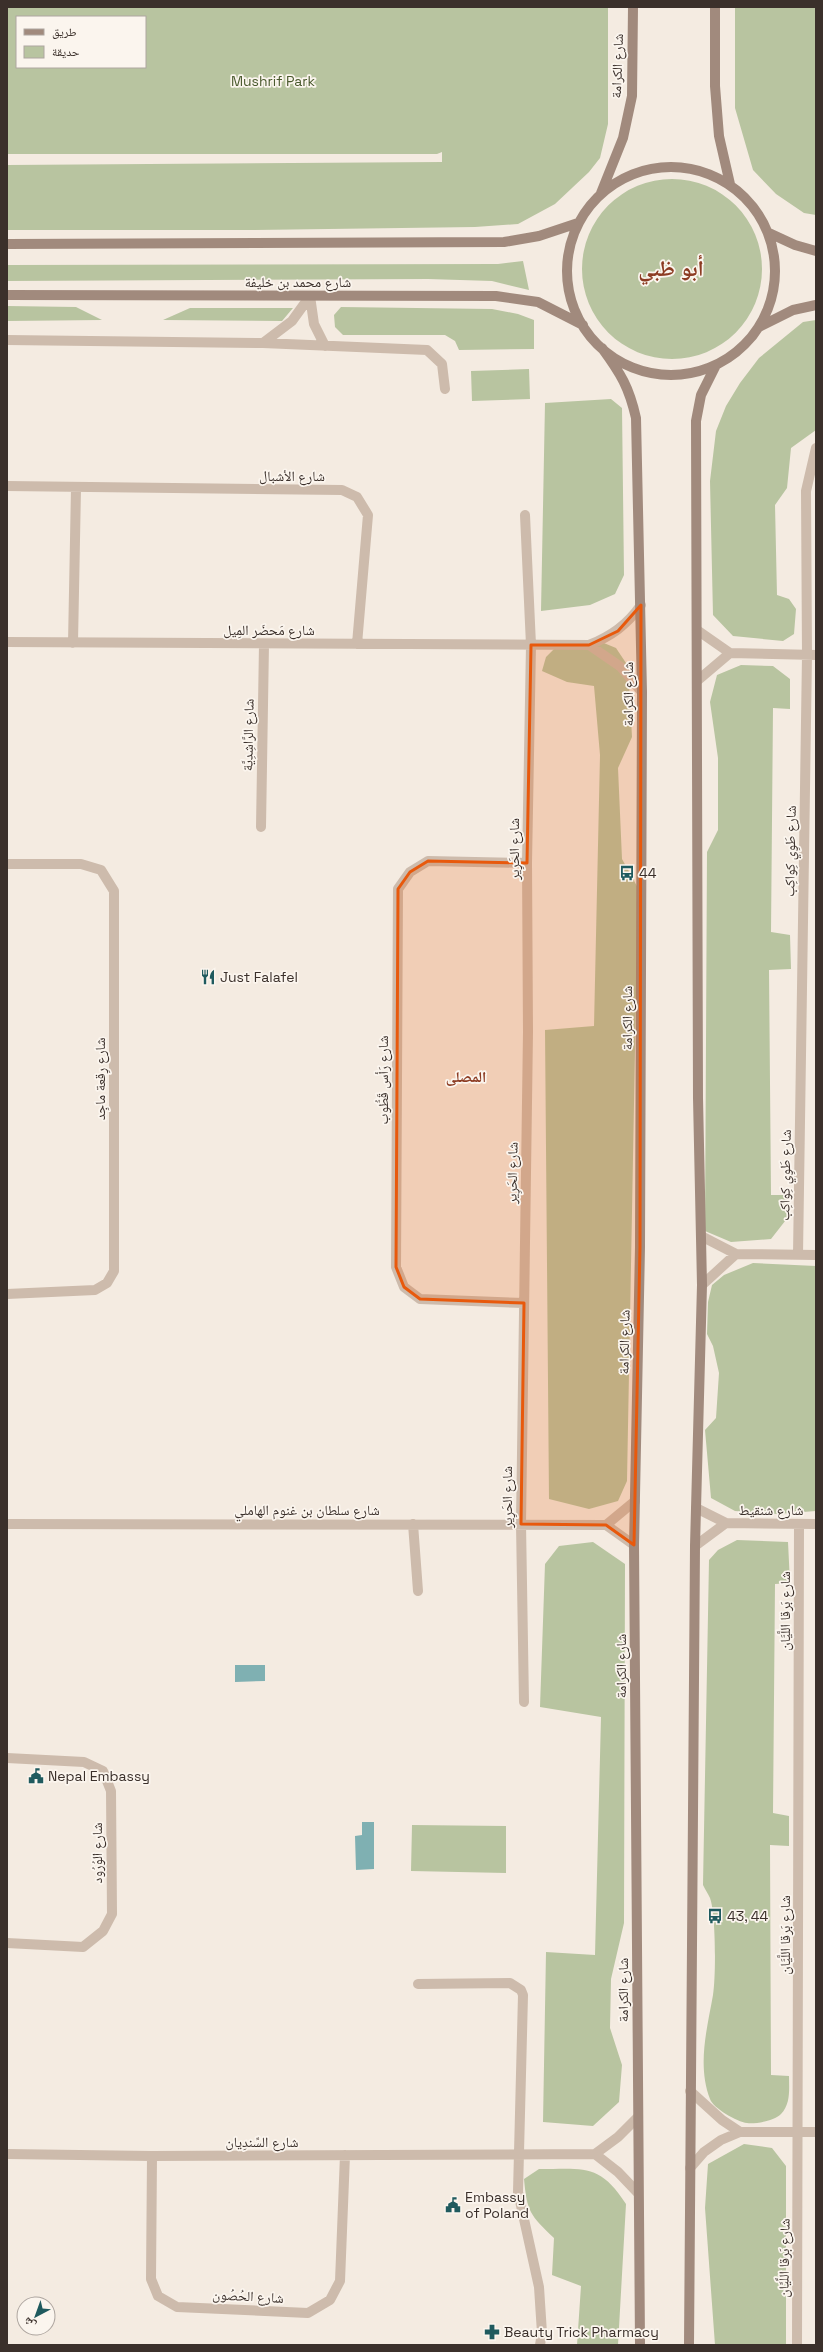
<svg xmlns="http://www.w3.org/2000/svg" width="823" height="2352" font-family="'Space Grotesk','Noto Naskh Arabic',sans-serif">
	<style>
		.green { fill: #b8c4a0; fill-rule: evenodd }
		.water { fill: #7fb0b2 }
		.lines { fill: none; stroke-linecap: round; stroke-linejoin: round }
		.street { stroke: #cdbbac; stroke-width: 10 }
		.secondary { stroke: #a18a7d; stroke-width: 10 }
		.marked { fill: #e8590c; fill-opacity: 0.2; stroke: #e8590c; stroke-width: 3; stroke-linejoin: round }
		.labels { text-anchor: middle; stroke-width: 3.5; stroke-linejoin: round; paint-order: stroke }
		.street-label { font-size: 14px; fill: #3b302b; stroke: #fbf5ee }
		.park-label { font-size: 14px; fill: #4a5a2e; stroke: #fbf5ee }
		.poi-label { font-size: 14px; fill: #3b302b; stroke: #fbf5ee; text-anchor: start }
		.neighbourhood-label { font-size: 15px; font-weight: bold; fill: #8c3b22; stroke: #fbf5ee }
		.town-label { font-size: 22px; font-weight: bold; fill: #8c3b22; stroke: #fbf5ee }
	</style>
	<rect width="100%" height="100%" fill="#f4ebe1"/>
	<!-- green -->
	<path class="green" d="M7,7H608V124L600,158L589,172L555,204L518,224L475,227L255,230H7V165L442,162V152L437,154H7ZM17,17H145V67H17Z
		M735,7H816V215L804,213L776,194L753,170L735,108Z
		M582 269a90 90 0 1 1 180 0a90 90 0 1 1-180 0Z
		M523,261L529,290L492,281L428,279L7,281V265L498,264Z
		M7,306L76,307L102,320L7,321Z
		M341,307L492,309L518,314L534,320V349L459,350L455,341L445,335H343L335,327L334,315Z
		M190,308H293L282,321L163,320Z
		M816,320V430L791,448L787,488L775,505L777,595L789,599L796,609L794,634L783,641L733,636L713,615L710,481L716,431L726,406L740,383L759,358L803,322Z
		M529,369L530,399L472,401L471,371Z
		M611,399L622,408L624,575L615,594L590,605L541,611L545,403Z
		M599,641L616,648L628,666L632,737L618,768L622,859L638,888L627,1481L618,1501L589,1509L549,1499L545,1030L594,1026L600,755L594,686L567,682L542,671L546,657L561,642Z
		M741,665L773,666L790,679V709L773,708L771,932L790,935L791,969L769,970L771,1195H791L789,1216L771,1239L731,1242L705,1231L707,852L718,830V758L710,702L717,675Z
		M753,1263L816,1266V1511L777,1514L735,1511L711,1498L705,1430L716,1418L719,1373L713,1346L707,1334L708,1302L712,1285L724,1275Z
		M737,1540L788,1542L790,1583L775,1584L773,1813L789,1816V1846L770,1845L771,2075L789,2076C789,2088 791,2104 781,2114C774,2121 756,2124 747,2123C737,2122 713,2108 710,2099C697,2065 707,2029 713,1995C716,1977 716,1914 710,1898C708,1894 705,1889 703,1885L709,1560L718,1550Z
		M593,1542L625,1564L624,1923L611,1979L610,2028L622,2065L619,2102L593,2126L543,2122L546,1952L595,1955L601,1717L540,1707L545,1564L559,1546Z
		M412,1825L506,1826V1873L411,1871Z
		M744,2144L772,2148L786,2166V2345H715L705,2208L708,2164Z
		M539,2169C583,2169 600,2163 626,2204L618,2345H577L581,2286L552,2275L554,2238C530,2215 527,2212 524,2179Z"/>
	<!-- water -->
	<path class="water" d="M235,1665H265V1681L235,1682Z
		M362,1822H374V1869L356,1870L355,1836L362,1835Z"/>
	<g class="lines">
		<!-- street -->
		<path class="street" d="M310,296L314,324L325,346
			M7,340L263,343L427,350L442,364L445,389
			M263,343L292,321L310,296
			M7,486L342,490L357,497L368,515L357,644
			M697,630L730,653L816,655
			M7,642L589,645C611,636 627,625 641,605
			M73,643L76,488
			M589,645L621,667L642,692
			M697,681L730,653
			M261,827L264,644
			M7,864H81L101,870L114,891V1271L107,1283L95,1290L7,1294
			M701,1236L736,1254L816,1255
			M798,1255L807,655L806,491L816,448
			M702,1285L736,1254
			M524,1303L420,1299L404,1287L396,1267L398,889L410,872L428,861L527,863
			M696,1508L726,1523L816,1524
			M7,1524L606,1525L634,1545
			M413,1524L418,1591
			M606,1525L635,1501
			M695,1546L726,1523
			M524,1702L521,1524L528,1032L527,863L531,645L525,515
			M7,1758L84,1762L103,1771L111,1791L112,1914L103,1931L83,1947L7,1943
			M418,1984L510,1983L521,1990L523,1995L518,2192L539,2287L542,2333L540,2345
			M690,2091L722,2120L740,2132
			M7,2154L152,2156L595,2154L618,2137L638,2117
			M595,2154L618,2172L638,2193
			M152,2156L151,2279L158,2296L177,2307L308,2313L330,2300L340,2281L345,2155
			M690,2168L704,2152L721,2140L740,2132H816
			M797,2345L799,1524"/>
		<!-- secondary -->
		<path class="secondary" d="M715,7V86L719,136L730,184
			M567 271a104 104 0 1 1 208 0a104 104 0 1 1-208 0Z
			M601,193L623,138L632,96L633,7
			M769,233L795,245L816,251
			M7,244L504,242L539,236L578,223
			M7,295L496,296L538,302L583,325
			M759,327L793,310L816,305
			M602,348C621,374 629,387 636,418L642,692L640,1247L634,1545L640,2345
			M689,2345L695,1546L702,1285L698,1098L696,421L701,395L716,365"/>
	</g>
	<!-- marked area -->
	<path class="marked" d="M641,605L640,1247L634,1545L606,1525L521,1524L524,1303L420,1299L404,1287L396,1267L398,889L410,872L428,861L527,863L531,645H589L618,631Z"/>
	<!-- icons -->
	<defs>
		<g id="bus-bare" transform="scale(1.2)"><path d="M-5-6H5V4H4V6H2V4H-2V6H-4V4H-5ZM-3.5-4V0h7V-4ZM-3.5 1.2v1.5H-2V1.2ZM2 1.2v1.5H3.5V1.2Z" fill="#1f5a5e" stroke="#fbf5ee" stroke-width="2.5" paint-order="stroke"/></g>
		<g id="restaurant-bare" transform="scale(1.2)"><path d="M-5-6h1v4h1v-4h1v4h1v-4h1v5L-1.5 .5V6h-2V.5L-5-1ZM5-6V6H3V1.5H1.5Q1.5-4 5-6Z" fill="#1f5a5e" stroke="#fbf5ee" stroke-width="2.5" paint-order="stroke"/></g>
		<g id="civic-bare" transform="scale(1.2)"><path d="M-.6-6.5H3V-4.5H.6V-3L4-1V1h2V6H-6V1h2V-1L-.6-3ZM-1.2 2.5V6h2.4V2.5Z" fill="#1f5a5e" stroke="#fbf5ee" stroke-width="2.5" paint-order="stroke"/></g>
		<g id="pharmacy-bare" transform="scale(1.2)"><path d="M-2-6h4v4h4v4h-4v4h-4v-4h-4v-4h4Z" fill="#1f5a5e" stroke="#fbf5ee" stroke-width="2.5" paint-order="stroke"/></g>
	</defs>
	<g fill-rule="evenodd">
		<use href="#bus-bare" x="627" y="873"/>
		<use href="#restaurant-bare" x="208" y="977"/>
		<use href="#civic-bare" x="36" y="1776"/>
		<use href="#bus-bare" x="715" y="1916"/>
		<use href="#civic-bare" x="453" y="2205"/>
		<use href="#pharmacy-bare" x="492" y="2332"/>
	</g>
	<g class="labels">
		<!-- street labels -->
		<g class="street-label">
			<text transform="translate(617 66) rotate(-88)" y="5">شارع الكرامة</text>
			<text x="298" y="287">شارع محمد بن خليفة</text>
			<text x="292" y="481">شارع الأشبال</text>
			<text x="269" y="635">شارع مَحضَر المِيل</text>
			<text transform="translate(628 694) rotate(-90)" y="5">شارع الكرامة</text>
			<text transform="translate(248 735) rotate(-89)" y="5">شارع الرَّاشِدِيَّة</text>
			<text transform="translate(514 849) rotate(-90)" y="5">شارع الحَرِير</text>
			<text transform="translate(790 851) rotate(-89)" y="5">شارع طَوِي كِواكِب</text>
			<text transform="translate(627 1018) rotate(-90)" y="5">شارع الكرامة</text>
			<text transform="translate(100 1079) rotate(-90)" y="5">شارع رِقعة ماجِد</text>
			<text transform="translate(383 1080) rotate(-90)" y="5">شارع رَأس قَطُّوب</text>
			<text transform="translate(512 1173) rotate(-89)" y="5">شارع الحَرِير</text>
			<text transform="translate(785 1175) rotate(-89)" y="5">شارع طَوِي كِواكِب</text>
			<text transform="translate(624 1342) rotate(-89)" y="5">شارع الكرامة</text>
			<text transform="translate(507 1497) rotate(-90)" y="5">شارع الحَرِير</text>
			<text x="307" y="1515">شارع سلطان بن غنوم الهاملي</text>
			<text x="771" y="1515">شارع شنقيط</text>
			<text transform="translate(785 1611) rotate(-90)" y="5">شارع بَرقا اللَّيَّان</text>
			<text transform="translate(621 1666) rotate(-90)" y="5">شارع الكرامة</text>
			<text transform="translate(97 1853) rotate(-90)" y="5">شارع الوُرُود</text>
			<text transform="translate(785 1935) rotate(-90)" y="5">شارع بَرقا اللَّيَّان</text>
			<text transform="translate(623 1990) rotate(-90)" y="5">شارع الكرامة</text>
			<text x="262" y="2147">شارع السِّندِيان</text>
			<text transform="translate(784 2258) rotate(-89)" y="5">شارع بَرقا اللَّيَّان</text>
			<text transform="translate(248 2296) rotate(3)" y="5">شارع الحُصُون</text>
		</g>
		<!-- park labels -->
		<g class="park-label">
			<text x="273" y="86">Mushrif Park</text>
		</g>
		<!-- poi labels -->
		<g class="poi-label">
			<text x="639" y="878">44</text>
			<text x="220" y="982">Just Falafel</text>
			<text x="48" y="1781">Nepal Embassy</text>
			<text x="727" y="1921">43, 44</text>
			<text x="465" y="2202">Embassy<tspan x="465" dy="16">of Poland</tspan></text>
			<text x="504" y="2337">Beauty Trick Pharmacy</text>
		</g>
		<!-- neighbourhood labels -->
		<g class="neighbourhood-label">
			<text x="466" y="1082">المصلى</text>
		</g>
		<!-- town labels -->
		<g class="town-label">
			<text x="671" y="276">أبو ظبي</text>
		</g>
	</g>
	<!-- border -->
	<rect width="823" height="2352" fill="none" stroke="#3b302b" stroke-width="16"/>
	<!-- legend -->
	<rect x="16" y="16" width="130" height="52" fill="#fbf5ee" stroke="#aea6a0"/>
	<rect x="24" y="29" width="20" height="6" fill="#a18a7d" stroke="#aea6a0"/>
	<text x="52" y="36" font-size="12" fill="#3b302b">طريق</text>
	<rect x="24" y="46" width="20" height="12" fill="#b8c4a0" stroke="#aea6a0"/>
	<text x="52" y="56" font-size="12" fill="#3b302b">حديقة</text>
	<!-- north arrow -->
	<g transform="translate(36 2316) rotate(221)"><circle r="19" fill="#fbf5ee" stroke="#aea6a0"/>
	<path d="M0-3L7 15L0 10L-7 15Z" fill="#1f5a5e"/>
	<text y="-6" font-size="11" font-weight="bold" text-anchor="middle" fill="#3b302b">ش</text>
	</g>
</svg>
